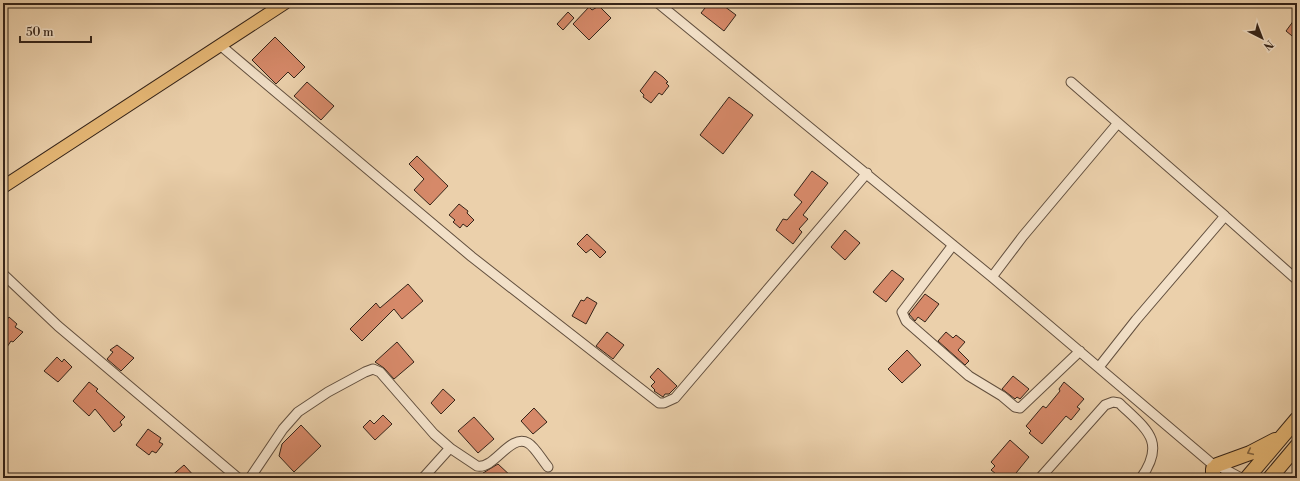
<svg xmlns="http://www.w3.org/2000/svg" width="1300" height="481" font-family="'Libre Bodoni',serif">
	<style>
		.building { fill: #d68969; stroke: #352419 }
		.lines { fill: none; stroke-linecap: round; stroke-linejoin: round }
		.minor-casing { stroke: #624f3e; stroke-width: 11 }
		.major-casing { stroke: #352419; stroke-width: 14 }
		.highway-casing { stroke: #352419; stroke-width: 16 }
		.minor { stroke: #f2e0c8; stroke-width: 9 }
		.major { stroke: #e6b876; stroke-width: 12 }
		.highway { stroke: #e6b876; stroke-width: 14 }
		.oneway { stroke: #856743 }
	</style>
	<rect width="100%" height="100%" fill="#ebd0ab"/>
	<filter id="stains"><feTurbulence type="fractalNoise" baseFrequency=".005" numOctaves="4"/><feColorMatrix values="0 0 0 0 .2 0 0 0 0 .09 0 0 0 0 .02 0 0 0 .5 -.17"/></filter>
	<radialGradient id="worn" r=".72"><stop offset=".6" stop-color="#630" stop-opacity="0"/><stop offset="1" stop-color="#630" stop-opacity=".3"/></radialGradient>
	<!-- building -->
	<path class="building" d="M709,3H720L736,15L724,31L701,13Z
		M599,6L611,18L589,40L573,24L589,7L592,10Z
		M568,12L574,18L563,30L557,24Z
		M1297,16V40L1286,31Z
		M275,37L305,67L294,78L288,72L276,84L252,60Z
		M655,71L663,77L668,82L666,83L669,86L662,95L659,93L651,103L643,97L644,95L640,91Z
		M307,82L334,106L321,120L294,96Z
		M729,97L753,115L723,154L700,135Z
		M417,156L448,186L430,205L414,190L424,179L409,164Z
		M812,171L828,183L803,215L808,219L799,229L802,232L793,244L776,230L783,219L787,220L802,202L794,195Z
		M459,204L468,211L467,213L474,220L467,227L463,224L460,228L453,222L455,220L449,215Z
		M845,230L860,243L845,260L831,247Z
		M587,234L606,252L600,258L591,249L586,253L577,244Z
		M892,270L904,279L886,302L873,292Z
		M408,284L423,301L402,319L394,309L362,341L350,329L376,303L380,308Z
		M925,294L939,304L925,322L918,317L915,321L909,314Z
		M587,297L597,303L586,324L572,316L581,300L584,301Z
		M9,317L17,324L15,327L23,332L13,342L11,341L3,353V318L6,321Z
		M607,332L624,345L613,359L596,346Z
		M946,332L953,338L956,335L965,342L958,350L969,361L965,365L938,341Z
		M397,342L414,362L394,379L384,368L375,362Z
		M117,345L134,358L121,371L107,359L113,352L110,350Z
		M907,350L921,365L902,383L888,369Z
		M57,357L62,362L64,359L72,367L58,382L44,371Z
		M658,368L677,386L669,394H665L663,397L654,391L655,390L651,386L655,382L650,377Z
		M1013,376L1029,389L1020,399L1017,397L1015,399L1002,389Z
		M89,382L98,389L96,391L125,417L120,422L122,425L114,432L95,409L89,416L73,401Z
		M1064,382L1084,399L1077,407L1080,409L1071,420L1066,416L1042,444L1029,433L1031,431L1026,426L1043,406L1046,408L1060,391L1059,389Z
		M443,389L455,400L441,414L431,403Z
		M534,408L547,422L533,434L521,421Z
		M383,415L392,424L375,440L363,427L370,420L374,424Z
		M474,417L494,439L478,453L458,431Z
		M301,425L321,446L294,472L279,456L282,444Z
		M148,429L161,438L159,442L163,444L156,453L152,451L149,455L136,445Z
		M1010,440L1029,457L1012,478H1001L991,470L995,466L991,462Z
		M498,464L513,478H487L483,473Z
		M184,465L196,478H169Z"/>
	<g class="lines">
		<!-- minor casing -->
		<g class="minor-casing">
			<path id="minor" d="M658,3L992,277L1211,463L1217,465L1241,478
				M220,45L472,257L659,403H664L675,398L867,173
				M1071,82L1225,216L1136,320L1099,367
				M1225,216L1297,280
				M953,245L902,312L906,321L969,376L1002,396L1015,407L1020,408L1080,351
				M3,274L58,326L238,478
				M992,277L1023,236L1118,123
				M450,448L477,466C494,470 510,433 528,443C535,447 542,460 548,467
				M250,478L283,429L298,412L328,392L365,372L373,369L380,372L434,434L450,448L423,478
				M1040,478L1105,405L1113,402L1119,403C1146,429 1167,441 1141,478"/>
		</g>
		<!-- major casing -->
		<g class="major-casing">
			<path id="major" d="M3,187L285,3"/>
		</g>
		<!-- highway casing -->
		<g class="highway-casing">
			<path id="highway" d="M1217,465L1250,453L1275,440
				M1213,469V478
				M1247,478L1297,419
				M1270,478L1297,446"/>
		</g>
		<!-- minor -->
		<use href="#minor" class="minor"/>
		<!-- major -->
		<use href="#major" class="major"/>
		<!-- highway -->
		<use href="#highway" class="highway"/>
	</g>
	<!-- one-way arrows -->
	<defs><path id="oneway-chevron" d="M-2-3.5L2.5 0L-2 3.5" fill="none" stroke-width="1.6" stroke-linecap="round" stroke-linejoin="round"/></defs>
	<use class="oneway" href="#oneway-chevron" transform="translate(1250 452) rotate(155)"/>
	<!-- margin -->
	<rect width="1300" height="481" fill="none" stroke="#ebd0ab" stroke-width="16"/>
	<rect x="4" y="4" width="1292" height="473" fill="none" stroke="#352419" stroke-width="2"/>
	<rect x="8" y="8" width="1284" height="465" fill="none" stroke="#352419"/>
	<!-- north arrow -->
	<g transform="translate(1262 38) rotate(138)" stroke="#f2e0c8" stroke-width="3" paint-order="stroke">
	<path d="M0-3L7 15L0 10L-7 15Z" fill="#352419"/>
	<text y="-6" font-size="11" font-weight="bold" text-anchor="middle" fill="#352419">N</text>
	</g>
	<!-- scale -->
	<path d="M20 36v6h71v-6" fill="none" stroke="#352419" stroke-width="2"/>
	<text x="26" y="36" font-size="12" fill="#352419" stroke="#f2e0c8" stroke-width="3" paint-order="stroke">50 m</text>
	<rect width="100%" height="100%" filter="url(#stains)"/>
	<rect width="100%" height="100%" fill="url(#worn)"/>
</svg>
